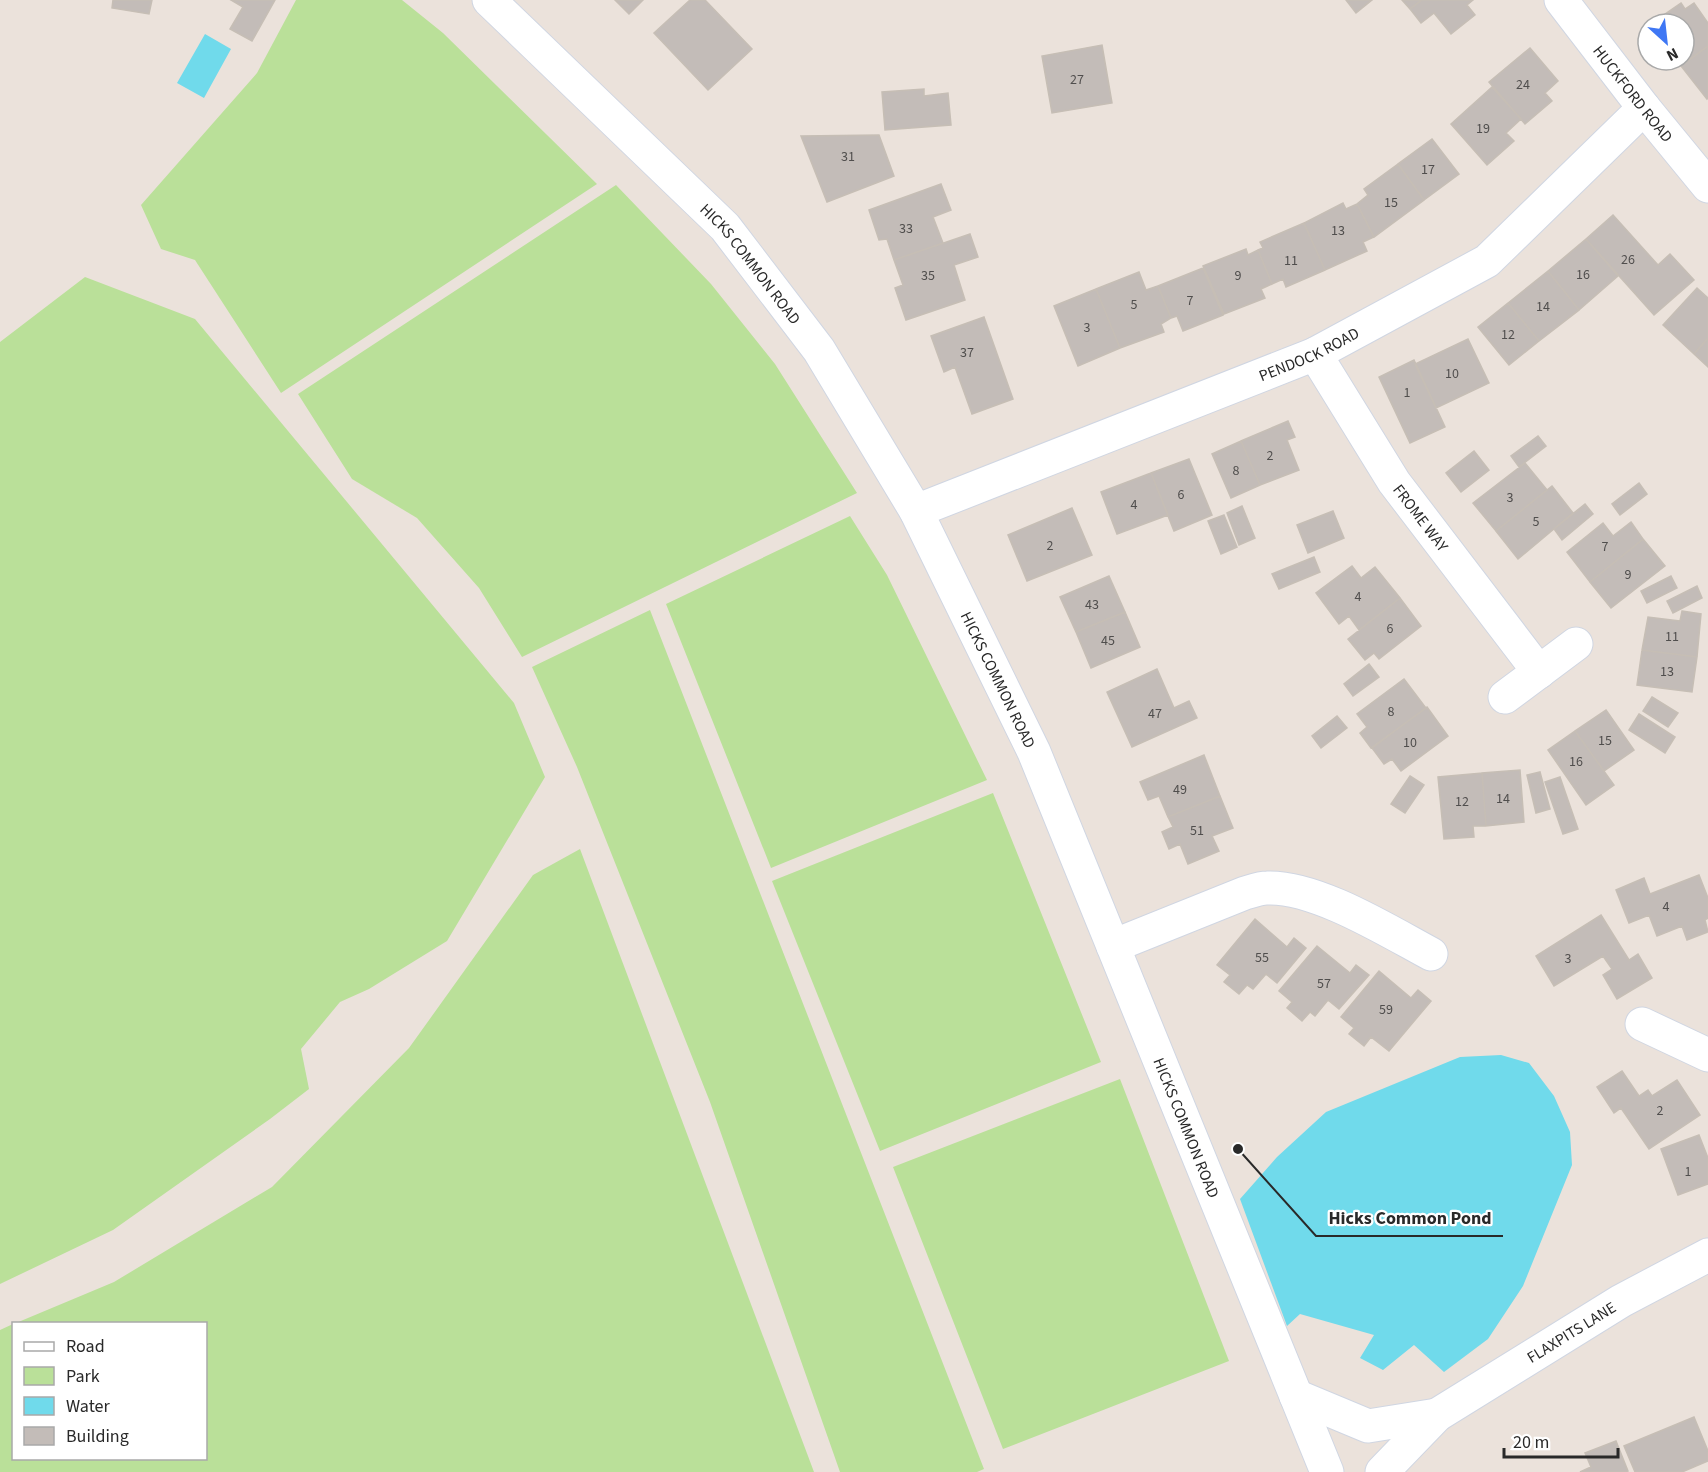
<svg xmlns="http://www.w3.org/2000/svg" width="1708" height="1472" font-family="'Source Sans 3',sans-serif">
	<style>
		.green { fill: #bae099 }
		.water { fill: #70daeb }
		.building { fill: #c3bcb8; stroke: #c6beb5; stroke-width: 1.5 }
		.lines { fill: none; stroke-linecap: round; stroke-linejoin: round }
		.minor-casing { stroke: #d0d6e2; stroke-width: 35 }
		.minor { stroke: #fff; stroke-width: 33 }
		.labels { text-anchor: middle; stroke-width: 4.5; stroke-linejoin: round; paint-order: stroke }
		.number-label { font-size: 14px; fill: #504e4d }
		.street-label { font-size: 16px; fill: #292929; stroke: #fff }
		.leader { fill: none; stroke: #292929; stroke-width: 2 }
		.callout-dot { fill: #292929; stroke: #fff; stroke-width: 2 }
		.callout-label { font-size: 18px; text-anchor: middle; font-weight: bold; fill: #292929; stroke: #fff; stroke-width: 4.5; stroke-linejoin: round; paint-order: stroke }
	</style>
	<rect width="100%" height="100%" fill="#ebe2db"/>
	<!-- green -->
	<path class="green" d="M296,0H402L443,33L597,184L281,393L195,260L161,249L141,205L257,73Z
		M616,185L711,284L775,364L857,493L522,657L479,588L417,518L352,479L298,394Z
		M85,277L195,319L514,703L545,777L447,941L369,989L340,1002L301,1049L309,1089L270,1119L113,1230L0,1284V342Z
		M850,516L887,575L987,780L771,868L666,604Z
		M650,610L984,1469L977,1472H840L710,1102L577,767L532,667Z
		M993,793L1101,1062L880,1151L772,881Z
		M580,849L814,1472H0V1330L13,1324L14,1458H206V1324L16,1323L114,1282L272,1187L409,1048L533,875Z
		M1120,1079L1229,1361L1003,1449L893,1167Z"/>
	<!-- water -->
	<path class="water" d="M205,34L231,49L204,98L177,83Z
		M1501,1055L1529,1063L1554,1096L1570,1132L1572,1165L1523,1286L1488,1339L1444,1372L1414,1345L1383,1370L1360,1358L1374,1335L1300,1314L1287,1326L1240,1199L1277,1157L1326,1112L1460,1057Z"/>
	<!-- building -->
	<path class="building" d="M113,0H152L149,14L112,8Z
		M231,0H275L252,41L230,29L243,7Z
		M615,0H643L629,14Z
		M690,0H705L752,49L708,90L654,33Z
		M1346,0H1372L1356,13Z
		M1402,0H1422L1410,9Z
		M1422,0H1473L1467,5L1475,15L1451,34L1434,13L1421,23L1410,9Z
		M1681,3L1685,9L1694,3L1708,23V46L1681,66L1677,60H1684V24H1662L1658,19Z
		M1102,45L1112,103L1052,113L1042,56Z
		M1708,46V98L1707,99L1681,66Z
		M1530,48L1558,81L1545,93L1552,101L1525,124L1489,82Z
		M1492,87L1521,119L1506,133L1514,141L1487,165L1451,124Z
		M924,89V96L948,93L951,125L885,130L882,92Z
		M879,135L894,176L827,202L801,136Z
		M1432,139L1459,174L1424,200L1398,164Z
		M1398,164L1424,200L1374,237L1357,204L1368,195L1364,189Z
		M941,184L951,210L933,217L943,243L894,260L887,239L879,240L869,210Z
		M1343,203L1346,209L1357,204L1374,237L1363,242L1367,251L1325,270L1304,223Z
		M1613,215L1658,265L1670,254L1694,280L1654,315L1586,239Z
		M1304,223L1325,270L1286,287L1283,279L1272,284L1258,250L1263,248L1260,242Z
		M970,234L978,257L954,265L965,300L906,320L895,288L903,285L894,260Z
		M1586,239L1618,276L1579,310L1548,271Z
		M1246,249L1248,255L1258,250L1272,284L1261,289L1265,298L1224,314L1203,266Z
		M1203,268L1223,315L1183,331L1177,316L1171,318L1158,286Z
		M1548,271L1579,310L1539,341L1508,303Z
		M1139,272L1146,290L1158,286L1171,318L1161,324L1164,332L1120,348L1096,289Z
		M1697,288L1708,298V338L1694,354L1663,325Z
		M1096,289L1120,348L1078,366L1054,306Z
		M1508,303L1539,341L1509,365L1478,327Z
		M984,317L1013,399L972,414L955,367L944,372L931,336Z
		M1708,338V367L1694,354Z
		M1468,339L1489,383L1436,408L1415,364Z
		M1414,360L1445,427L1410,443L1379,377Z
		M1288,421L1295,437L1287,440L1299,470L1260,485L1241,441Z
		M1538,436L1546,446L1519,467L1511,456Z
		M1241,441L1260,485L1231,498L1212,454Z
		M1474,451L1489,470L1461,492L1446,473Z
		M1189,459L1212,515L1174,531L1151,473Z
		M1525,463L1547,490L1496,531L1473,503Z
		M1151,473L1168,515L1117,534L1101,492Z
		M1639,483L1647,494L1620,515L1612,504Z
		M1552,486L1573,513L1518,559L1496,531Z
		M1585,504L1593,514L1562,540L1554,529Z
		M1242,506L1255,538L1239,545L1227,513Z
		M1072,508L1092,555L1027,581L1008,535Z
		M1333,511L1344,538L1308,553L1297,525Z
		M1224,515L1237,547L1221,554L1208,521Z
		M1631,522L1643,539L1590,582L1567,552L1603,523L1613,536Z
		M1643,539L1665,566L1611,608L1590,582Z
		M1314,557L1320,572L1279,589L1272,574Z
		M1352,566L1361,578L1375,567L1400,598L1359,630L1349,616L1339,624L1316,593Z
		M1109,576L1125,612L1076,632L1060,597Z
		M1671,576L1677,588L1647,603L1641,591Z
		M1697,586L1702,598L1673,613L1667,601Z
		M1400,598L1421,626L1379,659L1374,653L1365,660L1348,639Z
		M1682,611L1701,614L1697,657L1642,650L1648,617L1680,621Z
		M1125,612L1140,647L1091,668L1076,632Z
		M1642,650L1697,657L1692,692L1637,685Z
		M1369,664L1379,677L1353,696L1344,684Z
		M1157,669L1174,708L1189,701L1197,718L1132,747L1107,692Z
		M1404,679L1426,708L1371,748L1360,733L1367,727L1357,714Z
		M1652,697L1678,713L1668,727L1643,711Z
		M1427,707L1448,736L1401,771L1392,759L1384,764L1372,748Z
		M1606,710L1634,750L1604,771L1575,731Z
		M1639,714L1675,737L1665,753L1629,730Z
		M1337,716L1347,728L1321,748L1312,736Z
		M1575,731L1614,785L1586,805L1548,750Z
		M1204,755L1220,796L1168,817L1159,796L1148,800L1140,782Z
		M1520,770L1524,822L1486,826L1482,773Z
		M1540,772L1550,809L1536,813L1527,775Z
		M1482,773L1486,826H1473L1474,837L1444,839L1438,777Z
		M1410,776L1424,785L1405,813L1391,804Z
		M1560,777L1578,829L1563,834L1545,782Z
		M1220,796L1233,828L1212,836L1219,851L1188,864L1180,844L1169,849L1162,832L1173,827L1168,817Z
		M1699,875L1708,898V918L1705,920L1708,932L1687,940L1682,926L1657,936L1649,915L1629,923L1616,890L1644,878L1650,894Z
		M1601,915L1629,960L1638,954L1652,978L1617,999L1603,975L1612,969L1603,956L1554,986L1536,956Z
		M1255,919L1287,947L1294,938L1306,948L1277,983L1266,974L1253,989L1247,985L1239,994L1224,982L1230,975L1217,965Z
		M1317,946L1350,973L1356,965L1369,975L1339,1009L1328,1000L1315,1016L1310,1012L1302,1021L1287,1008L1292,1002L1279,991Z
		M1379,971L1411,998L1418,990L1431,1001L1389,1051L1371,1037L1364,1046L1349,1034L1354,1028L1341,1017Z
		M1622,1071L1639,1096L1648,1090L1652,1096L1677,1080L1700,1115L1649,1149L1621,1108L1614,1113L1597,1087Z
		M1699,1135L1708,1158V1184L1678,1195L1661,1149Z
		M1694,1417L1708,1451V1461L1682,1472H1635L1624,1446Z
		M1616,1441L1628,1471L1625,1472H1580L1591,1467L1585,1453Z"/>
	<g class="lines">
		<!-- minor casing -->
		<g class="minor-casing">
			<g id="minor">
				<path id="s1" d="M489,0L725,227L819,350L916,511L1034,752L1327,1472"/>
				<path id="s2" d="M1561,0L1644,108L1708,186"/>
				<path id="s3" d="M1315,354L1394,482L1539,672"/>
				<path id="s4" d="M916,511L1315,354L1487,261L1644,108"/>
				<path d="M1505,697L1576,644"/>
				<path d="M1113,946L1245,893C1252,891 1260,888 1267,888C1316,886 1388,931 1431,954"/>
				<path d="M1642,1024L1708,1055"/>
				<path d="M1296,1396L1368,1426L1437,1415"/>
				<path id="s5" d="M1382,1472L1437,1415L1621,1301L1708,1255"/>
			</g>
		</g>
		<!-- minor -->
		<use href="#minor" class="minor"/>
	</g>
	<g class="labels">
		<!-- number labels -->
		<g class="number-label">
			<text x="1077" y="84">27</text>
			<text x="1523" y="89">24</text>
			<text x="1483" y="133">19</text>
			<text x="848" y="161">31</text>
			<text x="1428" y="174">17</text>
			<text x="1391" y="207">15</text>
			<text x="906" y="233">33</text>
			<text x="1338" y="235">13</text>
			<text x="1628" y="264">26</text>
			<text x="1291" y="265">11</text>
			<text x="1583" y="279">16</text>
			<text x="928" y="280">35</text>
			<text x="1238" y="280">9</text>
			<text x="1190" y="305">7</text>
			<text x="1134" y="309">5</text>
			<text x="1543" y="311">14</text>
			<text x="1087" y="332">3</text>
			<text x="1508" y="339">12</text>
			<text x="967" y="357">37</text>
			<text x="1452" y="378">10</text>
			<text x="1407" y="397">1</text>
			<text x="1270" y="460">2</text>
			<text x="1236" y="475">8</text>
			<text x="1181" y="499">6</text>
			<text x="1510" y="502">3</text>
			<text x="1134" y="509">4</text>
			<text x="1536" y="526">5</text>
			<text x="1050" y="550">2</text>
			<text x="1605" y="551">7</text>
			<text x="1628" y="579">9</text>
			<text x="1358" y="601">4</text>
			<text x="1092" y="609">43</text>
			<text x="1390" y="633">6</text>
			<text x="1672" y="641">11</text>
			<text x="1108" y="645">45</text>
			<text x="1667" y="676">13</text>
			<text x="1391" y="716">8</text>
			<text x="1155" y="718">47</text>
			<text x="1605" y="745">15</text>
			<text x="1410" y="747">10</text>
			<text x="1576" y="766">16</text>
			<text x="1180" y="794">49</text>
			<text x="1503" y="803">14</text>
			<text x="1462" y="806">12</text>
			<text x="1197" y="835">51</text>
			<text x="1666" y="911">4</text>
			<text x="1262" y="962">55</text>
			<text x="1568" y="963">3</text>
			<text x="1324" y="988">57</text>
			<text x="1386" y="1014">59</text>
			<text x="1660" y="1115">2</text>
			<text x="1688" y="1176">1</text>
		</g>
		<!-- street labels -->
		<g class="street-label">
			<text dy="6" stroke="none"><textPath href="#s2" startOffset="118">HUCKFORD ROAD</textPath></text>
			<text dy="6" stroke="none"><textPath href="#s1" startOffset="372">HICKS COMMON ROAD</textPath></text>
			<text dy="6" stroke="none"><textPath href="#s4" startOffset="423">PENDOCK ROAD</textPath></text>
			<text dy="6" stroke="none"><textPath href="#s3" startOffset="195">FROME WAY</textPath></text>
			<text dy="6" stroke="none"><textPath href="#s1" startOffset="858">HICKS COMMON ROAD</textPath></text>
			<text dy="6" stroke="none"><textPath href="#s1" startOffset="1344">HICKS COMMON ROAD</textPath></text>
			<text dy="6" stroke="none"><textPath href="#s5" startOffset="237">FLAXPITS LANE</textPath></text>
		</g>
	</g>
	<!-- callouts -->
	<path class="leader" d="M1238 1149L1316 1236H1503"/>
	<circle class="callout-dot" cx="1238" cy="1149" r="6"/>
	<g class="callout-label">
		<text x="1410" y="1224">Hicks Common Pond</text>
	</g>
	<!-- legend -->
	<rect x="12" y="1322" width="195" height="138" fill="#ffffff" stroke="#a9a9a9" stroke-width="1.5"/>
	<rect x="24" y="1342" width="30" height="9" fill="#ffffff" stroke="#a9a9a9" stroke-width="1.5"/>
	<text x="66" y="1352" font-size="18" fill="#292929">Road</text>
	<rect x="24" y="1367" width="30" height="18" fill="#bae099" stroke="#a9a9a9" stroke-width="1.5"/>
	<text x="66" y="1382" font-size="18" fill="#292929">Park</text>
	<rect x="24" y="1397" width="30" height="18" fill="#70daeb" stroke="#a9a9a9" stroke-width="1.5"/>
	<text x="66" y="1412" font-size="18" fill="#292929">Water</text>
	<rect x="24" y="1427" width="30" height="18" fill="#c3bcb8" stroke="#a9a9a9" stroke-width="1.5"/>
	<text x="66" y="1442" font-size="18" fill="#292929">Building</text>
	<!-- north arrow -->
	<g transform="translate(1666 42) rotate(153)"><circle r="28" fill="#ffffff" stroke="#a9a9a9" stroke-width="1.5"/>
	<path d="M0-4.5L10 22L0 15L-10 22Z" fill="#3f77f4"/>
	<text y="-9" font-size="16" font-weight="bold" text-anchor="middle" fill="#292929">N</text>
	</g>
	<!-- scale -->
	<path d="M1504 1448v9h114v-9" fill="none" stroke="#292929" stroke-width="3"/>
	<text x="1513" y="1448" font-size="18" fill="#292929" stroke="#ffffff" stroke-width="4.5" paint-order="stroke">20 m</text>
</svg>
